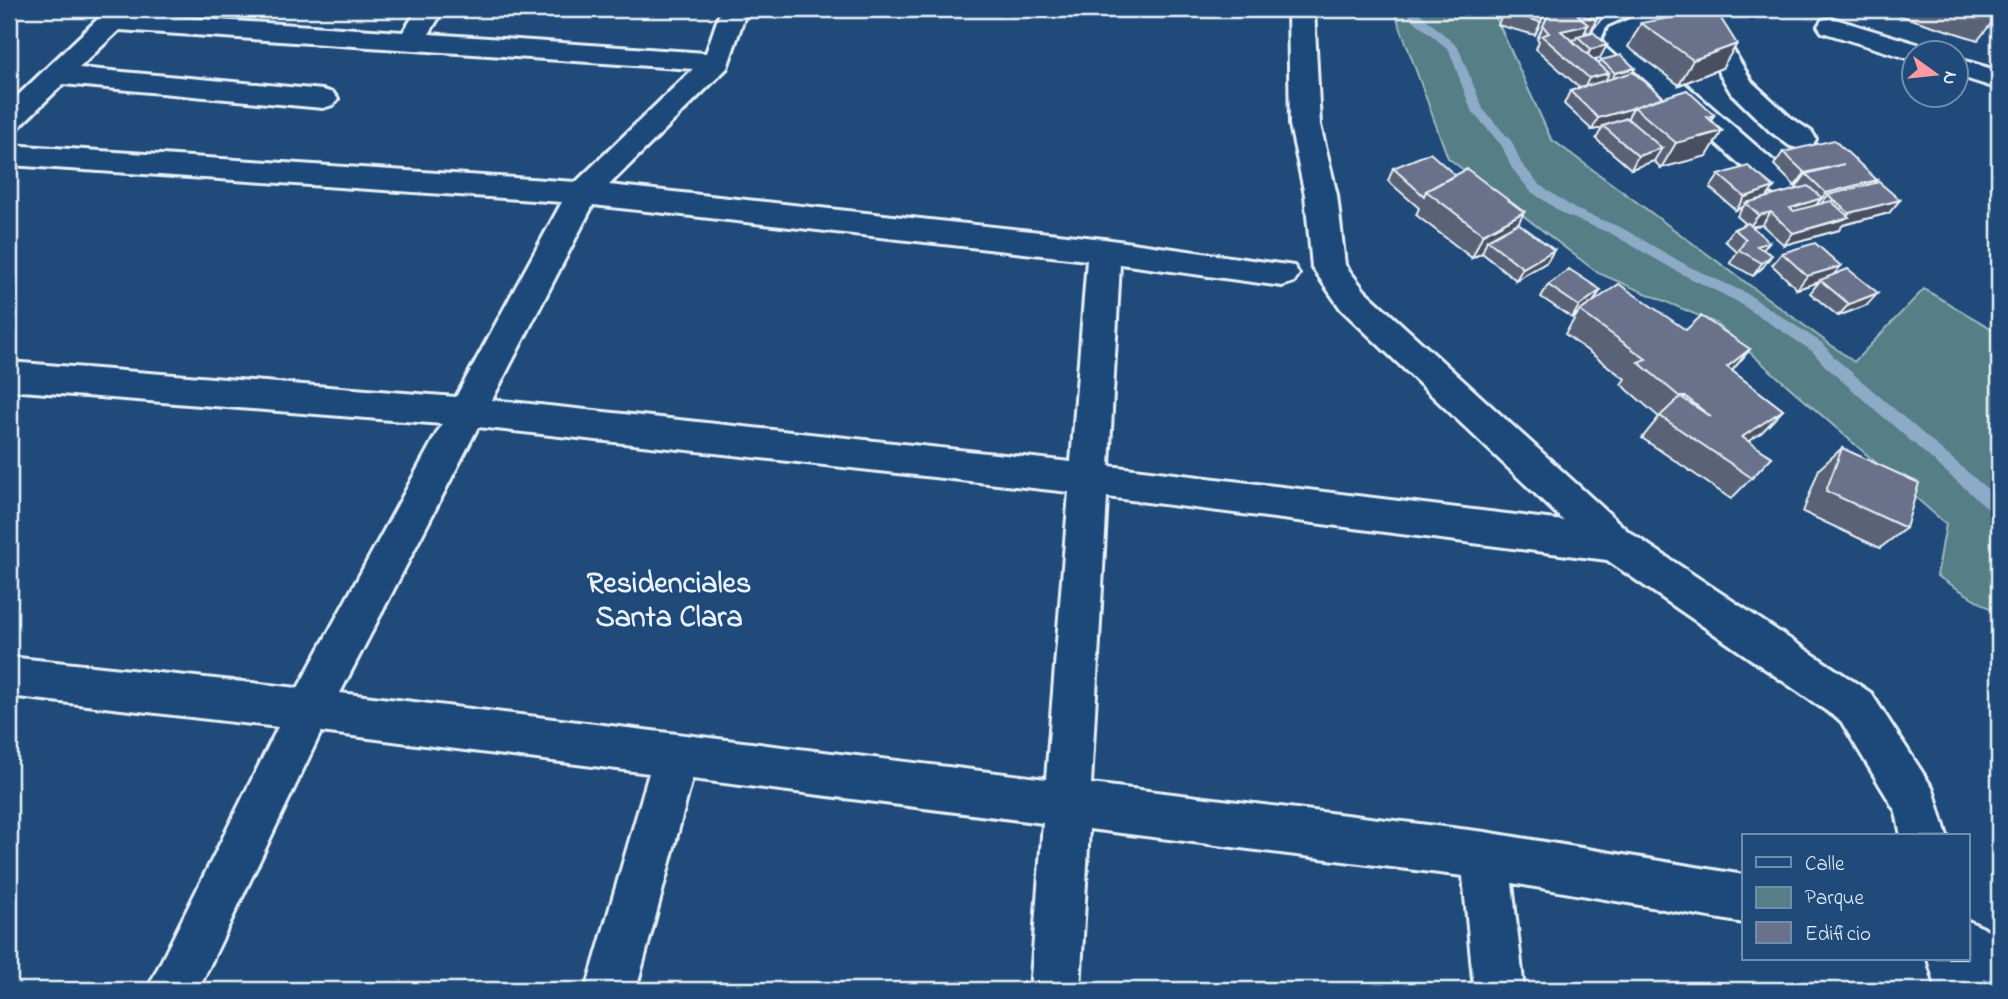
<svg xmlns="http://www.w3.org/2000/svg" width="2008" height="999" font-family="'Indie Flower',sans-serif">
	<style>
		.green { fill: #557e86; stroke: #9eb8bf; stroke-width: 2 }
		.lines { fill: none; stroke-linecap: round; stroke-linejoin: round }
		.stream { fill: #8daac6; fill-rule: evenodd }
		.minor-casing { stroke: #e8f1f8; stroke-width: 6 }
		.minor { fill: #1f4a7a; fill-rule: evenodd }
		.wall { fill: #5a6277; stroke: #e8f1f8; stroke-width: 2 }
		.shaded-wall { fill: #4a5061; stroke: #e8f1f8; stroke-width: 2 }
		.building { fill: #69728a; stroke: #e8f1f8; stroke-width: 2; fill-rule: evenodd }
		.labels { text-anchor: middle; stroke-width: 5; stroke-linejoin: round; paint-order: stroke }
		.neighbourhood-label { font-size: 30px; font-weight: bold; fill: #e8f1f8; stroke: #1f4a7a }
	</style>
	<rect width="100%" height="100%" fill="#1f4a7a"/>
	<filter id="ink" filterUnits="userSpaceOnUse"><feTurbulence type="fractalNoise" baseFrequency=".0143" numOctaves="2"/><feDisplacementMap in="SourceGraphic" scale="14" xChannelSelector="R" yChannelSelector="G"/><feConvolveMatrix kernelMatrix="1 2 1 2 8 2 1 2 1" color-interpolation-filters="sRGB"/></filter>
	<g filter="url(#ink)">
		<!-- green -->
		<path class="green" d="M1390,9H1492L1551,139L1854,362L1924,289L1999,333V614L1937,576L1946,524L1716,323L1598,273L1448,158L1394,10Z"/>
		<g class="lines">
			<!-- stream -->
			<path class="stream" d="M1405,9H1415L1458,47L1483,109L1512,142L1521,163L1540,185L1575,209L1622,228L1688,266L1746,293L1822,343L1835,358L1999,499V515L1993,513L1825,366L1812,351L1736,301L1678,272L1612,234L1565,215L1530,191L1511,167L1502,146L1471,110L1449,50L1411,18Z"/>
			<!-- minor casing -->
			<g class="minor-casing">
				<path id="minor" d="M113,9H144L140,15L403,32L418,9H444L429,34L706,53L721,9H747L727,68L609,185L1104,239L1294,266L1299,274L1294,282L1282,286L1120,264L1109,466L1564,521L1341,309L1312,267L1305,195L1290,125L1288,9H1314L1320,125L1337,195L1345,265L1365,291L1629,532L1871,693L1933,789L1947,836H1901L1896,812L1841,721L1607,560L1107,497L1091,784L1485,832L1744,875V923L1512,883L1524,990H1474L1463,876L1089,829L1080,990H1030L1043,823L692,779L636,990H586L649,773L321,732L198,990H147L278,727L9,696V657L298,688L442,424L9,390V362L456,397L562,202L9,165V145L576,182L693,69L119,30L79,68L323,90L333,93L338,99L333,105L323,108L63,84L19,127L9,129V104L102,15ZM593,205L1087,260L1071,462L492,400ZM478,427L1069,492L1046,779L340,693Z
					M1652,9H1687L1684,15L1632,38L1794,179L1799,186L1794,193L1783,196L1772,193L1608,46L1604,40L1609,28Z
					M1689,18L1699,20L1726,38L1752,82L1791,118L1812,132L1816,139L1812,146L1801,149L1790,146L1771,132L1731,93L1705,49L1679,32L1675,26L1679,20Z
					M1832,18L1924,46L1928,52H1913V60L1822,32L1818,26L1822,20Z
					M1955,58L1999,71V89L1955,75Z
					M1968,921L1999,935V986L1984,979L1987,990H1937L1928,959H1968Z"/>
			</g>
			<!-- minor -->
			<use href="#minor" class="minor"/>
		</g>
		<!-- wall -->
		<path class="wall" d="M1504,9L1541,22L1535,35L1498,25Z
			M1551,9L1575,12L1577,10L1575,9H1609L1590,33L1585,31L1584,35L1600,58L1594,59L1599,64L1601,60L1633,73L1663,97L1714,115L1711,121L1722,131L1707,156L1661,168L1654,161L1631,169L1596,139L1602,128L1592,130L1564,104L1570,91L1580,88L1536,49L1539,41L1537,39Z
			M1879,9H1999L1997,16L1978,40Z
			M1641,23L1722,68L1679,85L1628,47Z
			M1783,152L1877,180L1876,182L1889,213L1843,225L1839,230L1784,245L1762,225L1752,227L1769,242L1763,250V267L1753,276L1730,263L1737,252L1725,241L1734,229L1746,224L1737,216L1743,207L1736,210L1710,188L1719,175L1774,187L1766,198L1798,189L1796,187L1798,185L1795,186L1774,165Z
			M1393,168L1455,175L1524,212L1518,223L1554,250L1547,262L1516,280L1482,253L1472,258L1416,215L1419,208L1388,181Z
			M1999,200V224L1993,207Z
			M1782,253L1833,275L1867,305L1838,316L1810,293L1819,282L1797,289L1772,265Z
			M1548,285L1593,302L1750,349L1732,371L1783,410L1762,432L1748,442L1772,457L1731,499L1642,438L1659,417L1621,384L1625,379L1565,334L1578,313L1572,318L1541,297Z
			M1842,448L1906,528L1880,548L1803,512L1819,469Z"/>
		<!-- shaded-wall -->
		<path class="shaded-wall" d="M1606,9H1609L1590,33L1596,20Z
			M1588,25L1582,38L1577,36L1576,39L1555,43L1561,31Z
			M1737,44L1722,68L1679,85L1693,60Z
			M1607,45L1600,58L1584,62L1591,49Z
			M1635,68L1629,81L1609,86L1615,73Z
			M1609,73L1603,86L1583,91L1589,78Z
			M1633,108L1626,121L1603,126L1602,128L1592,130L1598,118Z
			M1714,115L1701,137L1722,131L1707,156L1661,168L1676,143L1707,117Z
			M1662,148L1654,161L1631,169L1638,156Z
			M1844,164L1806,174L1798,185L1795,186L1805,173Z
			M1877,180L1867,193L1828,195L1821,204L1816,205L1826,193Z
			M1774,187L1765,200L1746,203L1743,207L1736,210L1745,197Z
			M1822,198L1812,210L1781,221L1790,208Z
			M1900,200L1889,213L1843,225L1839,230L1784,245L1793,233L1845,219L1849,213Z
			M1524,212L1512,236L1487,240L1482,253L1472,258L1483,234Z
			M1771,212L1762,225L1749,227L1759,215Z
			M1769,242L1760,254L1757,246Z
			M1554,250L1547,262L1516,280L1523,268Z
			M1772,255L1763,267L1753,276L1762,263Z
			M1841,266L1830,279L1820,280L1819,282L1797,289L1807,276Z
			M1601,290L1593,302L1580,311L1572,318L1579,306Z
			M1878,293L1867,305L1838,316L1849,304Z
			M1750,349L1731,372L1727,367Z
			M1783,410L1762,432L1722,459L1742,437Z"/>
		<!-- building -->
		<path class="building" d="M1504,9H1545L1541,22L1503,12Z
			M1551,9H1572L1575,12L1578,9H1606L1596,20L1576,13L1588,25L1561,31L1609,73L1589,78L1542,36L1549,33L1543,26Z
			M1974,9H1999V12L1997,16Z
			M1697,13L1707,17L1718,14L1737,44L1693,60L1641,23Z
			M1593,32L1607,45L1591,49L1577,36Z
			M1621,55L1635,68L1615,73L1601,60Z
			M1633,72L1663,97L1634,107L1633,108L1598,118L1570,91Z
			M1687,90L1714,115L1707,117L1722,131L1676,143L1634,107Z
			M1627,118L1662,148L1638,156L1603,126Z
			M1834,140L1877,180L1826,193L1806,174L1844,164L1805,173L1783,152Z
			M1430,153L1455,175L1426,191L1424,196L1393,168Z
			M1748,166L1774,187L1745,197L1719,175Z
			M1467,169L1524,212L1483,234L1426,191Z
			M1879,182L1900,200L1849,213L1828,195Z
			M1808,186L1822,198L1790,208L1794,211L1831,201L1849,217L1793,233L1771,212L1759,215L1746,203Z
			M1518,223L1554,250L1523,268L1487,240Z
			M1748,223L1769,242L1757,246L1772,255L1762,263L1739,250L1746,239L1734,229Z
			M1815,243L1841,266L1807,276L1782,253Z
			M1569,269L1601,290L1579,306L1548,285Z
			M1848,269L1878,293L1849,304L1820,280Z
			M1619,284L1686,330L1701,316L1750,349L1727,367L1783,410L1742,437L1772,457L1752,478L1660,416L1680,397L1638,362L1646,359L1580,311ZM1681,397H1686L1711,417Z
			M1842,448L1919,483L1906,528L1826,491Z"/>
	</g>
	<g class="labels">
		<!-- neighbourhood labels -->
		<g class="neighbourhood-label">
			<text x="669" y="592">Residenciales<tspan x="669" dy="34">Santa Clara</tspan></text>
		</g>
	</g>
	<!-- margin -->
	<rect width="2008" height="999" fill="none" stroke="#1f4a7a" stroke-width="35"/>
	<rect x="18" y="18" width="1973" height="964" fill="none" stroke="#e8f1f8" stroke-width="2.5" filter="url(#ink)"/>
	<!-- legend -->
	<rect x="1742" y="834" width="228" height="126" fill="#1f4a7a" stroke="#6f8dac" stroke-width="2"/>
	<rect x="1756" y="857" width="35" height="10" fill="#1f4a7a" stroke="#6f8dac" stroke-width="2"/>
	<text x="1805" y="870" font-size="21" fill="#e8f1f8">Calle</text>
	<rect x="1756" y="887" width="35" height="21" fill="#557e86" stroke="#6f8dac" stroke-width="2"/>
	<text x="1805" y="904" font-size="21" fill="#e8f1f8">Parque</text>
	<rect x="1756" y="922" width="35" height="21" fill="#69728a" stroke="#6f8dac" stroke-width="2"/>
	<text x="1805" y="940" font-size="21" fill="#e8f1f8">Edificio</text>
	<!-- north arrow -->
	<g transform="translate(1935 74) rotate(105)"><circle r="33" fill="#1f4a7a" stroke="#6f8dac" stroke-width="2"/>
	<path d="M0-5L12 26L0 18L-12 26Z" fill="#ff9aa2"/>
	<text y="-10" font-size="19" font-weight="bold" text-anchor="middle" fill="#e8f1f8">N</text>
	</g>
</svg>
